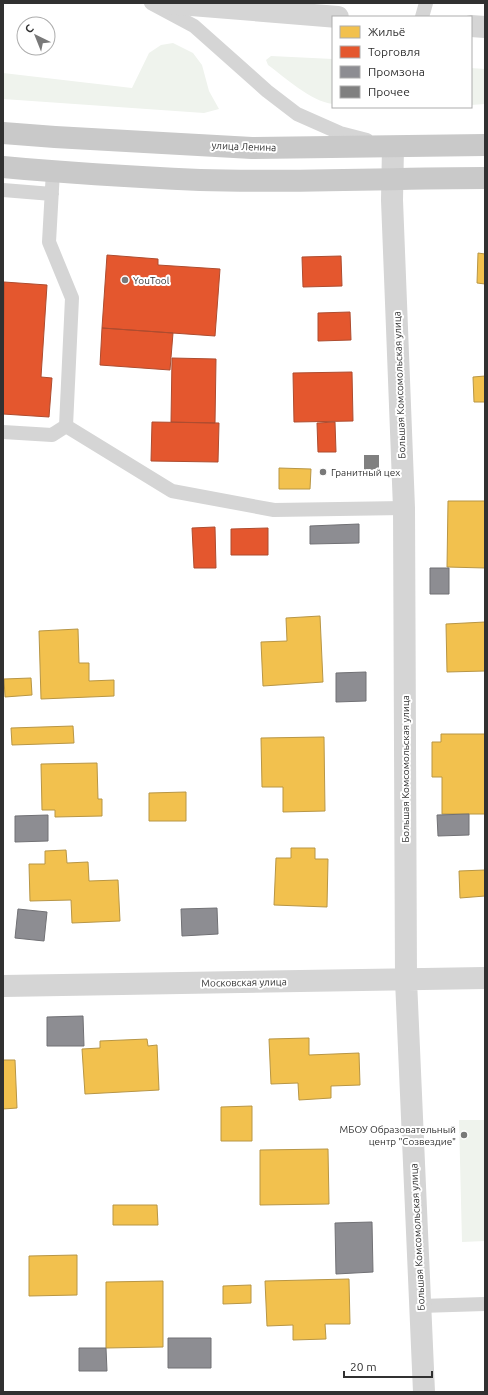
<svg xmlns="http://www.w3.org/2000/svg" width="488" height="1395" font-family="Ubuntu,sans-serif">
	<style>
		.green { fill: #eff3ed }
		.homes { fill: #f2c14e; stroke: #b89645 }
		.shops { fill: #e4572e; stroke: #ae4c2f }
		.industry { fill: #8d8d92; stroke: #717175 }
		.building { fill: #808080 }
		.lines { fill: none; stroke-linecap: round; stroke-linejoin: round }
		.service { stroke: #d5d5d5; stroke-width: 14 }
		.minor { stroke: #d5d5d5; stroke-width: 22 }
		.primary { stroke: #c9c9c9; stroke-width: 22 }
		.poi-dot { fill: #797979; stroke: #fff; stroke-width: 1.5 }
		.labels { text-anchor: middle; stroke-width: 4; stroke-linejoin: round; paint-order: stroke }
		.street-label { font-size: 10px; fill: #313131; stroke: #fff }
		.poi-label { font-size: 10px; fill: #313131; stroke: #fff; text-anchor: start }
	</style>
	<rect width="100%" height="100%" fill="#fff"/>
	<!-- green -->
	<path class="green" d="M173,43L193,53L202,65L209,91L219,109L204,113L3,99V73L132,88L149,53L161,45Z
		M271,56L333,59V104C310,101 286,78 268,65L266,60Z
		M471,68L485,69V104L471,105Z
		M459,1120H485V1241L462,1242Z"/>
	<!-- homes -->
	<path class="homes" d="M485,244V284L477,283L478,253L485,254Z
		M485,376V402H474L473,377Z
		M279,468L311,469L310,489H279Z
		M448,501H485V568L447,567Z
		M320,616L323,682L263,686L261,642L287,641L286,618Z
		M485,622V671L447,672L446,624Z
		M78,629L79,663H89V681L114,680V696L41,699L39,631Z
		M31,678L32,695L5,697L4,679Z
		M73,726L74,743L12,745L11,728Z
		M441,734H485V814H442V777H432V742H441Z
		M324,737L325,811L283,812V787H262L261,738Z
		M97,763L98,799H102V816L55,817V810H42L41,764Z
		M186,792V821H149V793Z
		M291,848H315V859H328L327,907L274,905L276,858H291Z
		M66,850L67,863L88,862L89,881L118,880L120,921L72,923L71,900L30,901L29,864H45V851Z
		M485,870V896L460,898L459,871Z
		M309,1038V1055L359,1053L360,1085L331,1086V1098L299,1100L298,1083L271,1084L269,1039Z
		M147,1039L148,1046L157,1045L159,1090L85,1094L82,1049L100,1048V1041Z
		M3,1060H15L17,1108L3,1109Z
		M252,1106V1141H221V1107Z
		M328,1149L329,1204L260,1205V1150Z
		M113,1205H157L158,1225H113Z
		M77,1255V1295L29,1296V1256Z
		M349,1279L350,1324H325L326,1339L293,1340V1325L267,1326L265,1281Z
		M163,1281V1347L106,1348V1282Z
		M251,1285V1303L223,1304V1286Z"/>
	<!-- shops -->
	<path class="shops" d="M107,255L158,259V265L220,269L215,336L102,328Z
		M341,256L342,286L303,287L302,257Z
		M4,282L47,285L41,377L52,378L49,417L3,414Z
		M350,312L351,340L318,341V313Z
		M102,328L173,333L170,370L100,365Z
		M172,358L216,359L215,423L171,422Z
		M352,372L353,421L294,422L293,373Z
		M152,422L219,423L218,462L151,461Z
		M335,422L336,452H318L317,423Z
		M215,527L216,568H194L192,528Z
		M268,528V555H231V529Z"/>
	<!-- industry -->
	<path class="industry" d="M359,524V543L310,544V526Z
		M430,568H449V594H430Z
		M366,672V701L336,702V673Z
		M469,814V835L438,836L437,815Z
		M48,815V841L15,842V816Z
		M217,908L218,934L182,936L181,909Z
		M18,909L47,912L44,941L15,938Z
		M83,1016L84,1046H47V1017Z
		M372,1222L373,1272L336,1274L335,1223Z
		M168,1338H211V1368H168Z
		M79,1348H106L107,1371H79Z"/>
	<!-- building -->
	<path class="building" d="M364,455H379V470H364Z"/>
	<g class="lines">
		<!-- service -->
		<path class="service" d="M151,3L194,26L267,91L297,114L340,133L367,140
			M422,17L426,3
			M3,190L52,194
			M66,426L172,491L274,510L404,508
			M3,432L52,435L66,426L72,298L49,242L53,171
			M420,1306L485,1304"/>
		<!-- minor -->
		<path class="minor" d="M166,3L338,17
			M471,26L485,27
			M393,147L392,200L404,508L406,980L424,1392
			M3,986L485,978"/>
		<!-- primary -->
		<path class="primary" d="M3,133L55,137L252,148L485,145
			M3,167C68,173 134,177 200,180C295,183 390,178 485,178"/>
	</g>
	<!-- markers -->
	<g class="poi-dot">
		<circle cx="125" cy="280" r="4"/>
		<circle cx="323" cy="472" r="4"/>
		<circle cx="464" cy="1135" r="4"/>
	</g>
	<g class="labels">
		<!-- street labels -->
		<g class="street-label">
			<text transform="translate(244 146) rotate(2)" y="4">улица Ленина</text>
			<text transform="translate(399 385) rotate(-92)" y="4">Большая Комсомольская улица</text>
			<text transform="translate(405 769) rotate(-90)" y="4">Большая Комсомольская улица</text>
			<text transform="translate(244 982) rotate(-1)" y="4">Московская улица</text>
			<text transform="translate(417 1237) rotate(-93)" y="4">Большая Комсомольская улица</text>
		</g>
		<!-- poi labels -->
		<g class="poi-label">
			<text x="133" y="284">YouTool</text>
			<text x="331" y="476">Гранитный цех</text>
			<text x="456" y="1133" text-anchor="end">МБОУ Образовательный<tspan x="456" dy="12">центр "Созвездие"</tspan></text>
		</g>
	</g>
	<!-- border -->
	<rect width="488" height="1395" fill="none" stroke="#313131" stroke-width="8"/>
	<!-- legend -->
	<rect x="332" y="16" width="140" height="92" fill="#ffffff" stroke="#adadad"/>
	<rect x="340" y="26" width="20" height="12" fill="#f2c14e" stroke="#adadad"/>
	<text x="368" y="36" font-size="12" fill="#313131">Жильё</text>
	<rect x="340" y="46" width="20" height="12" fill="#e4572e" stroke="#adadad"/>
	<text x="368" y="56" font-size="12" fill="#313131">Торговля</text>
	<rect x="340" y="66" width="20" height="12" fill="#8d8d92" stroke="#adadad"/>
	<text x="368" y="76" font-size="12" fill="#313131">Промзона</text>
	<rect x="340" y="86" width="20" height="12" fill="#808080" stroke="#adadad"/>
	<text x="368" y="96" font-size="12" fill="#313131">Прочее</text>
	<!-- north arrow -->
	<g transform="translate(36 36) rotate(317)"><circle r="19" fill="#ffffff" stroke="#adadad"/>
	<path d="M0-3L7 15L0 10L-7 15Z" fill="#797979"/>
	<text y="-6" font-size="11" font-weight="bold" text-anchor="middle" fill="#313131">С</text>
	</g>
	<!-- scale -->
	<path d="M344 1371v6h88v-6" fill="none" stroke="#313131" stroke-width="2"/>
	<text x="350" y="1371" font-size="12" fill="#313131" stroke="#ffffff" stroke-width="3" paint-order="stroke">20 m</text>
</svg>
